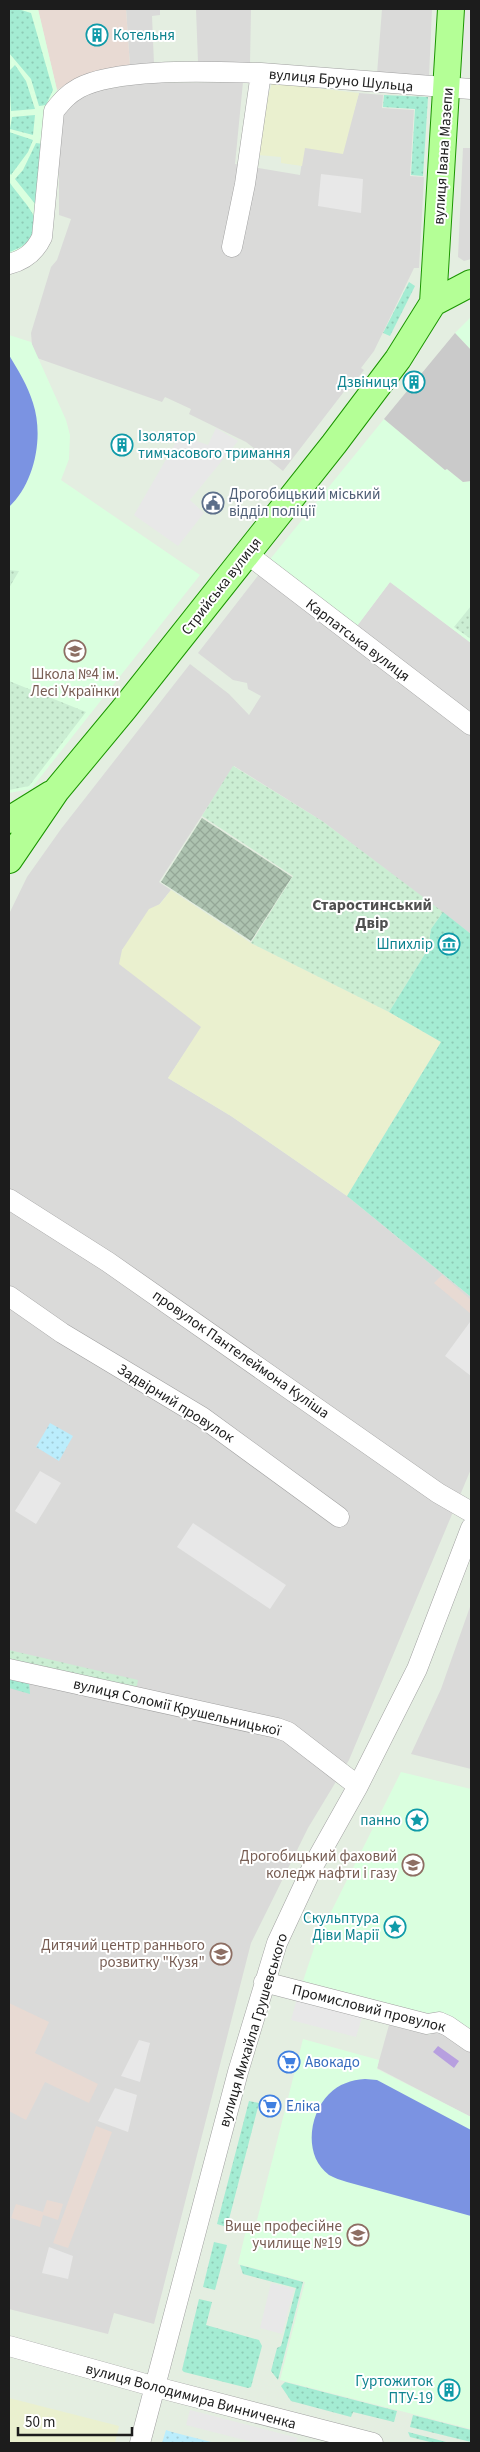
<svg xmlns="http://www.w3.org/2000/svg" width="480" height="2452" font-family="'Source Sans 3',sans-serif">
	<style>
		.residential { fill: #dadad9 }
		.commercial { fill: #eaf0cf }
		.industrial { fill: #e8dad3 }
		.education { fill: #daffdf }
		.religious { fill: #cacaca }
		.construction { fill: url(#construction-cross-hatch) }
		.farmland { fill: url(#farmland-dots) }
		.grass { fill: url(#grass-dots) }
		.park { fill: url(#park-dots) }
		.pitch { fill: #7b93e2 }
		.parking { fill: #e8e8e8 }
		.water { fill: #b79fdf }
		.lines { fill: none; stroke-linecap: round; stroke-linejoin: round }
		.minor-casing { stroke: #a0a0a0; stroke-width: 21 }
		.major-casing { stroke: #1b9500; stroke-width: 28 }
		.minor { stroke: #fff; stroke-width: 20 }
		.major { stroke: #b4ff96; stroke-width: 26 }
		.labels { text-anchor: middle; stroke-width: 4; stroke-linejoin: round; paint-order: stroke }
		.culture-label { font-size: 15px; fill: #0d838f; stroke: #fff; text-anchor: end }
		.street-label { font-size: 15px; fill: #1c1c1c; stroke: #fff }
		.service-label { font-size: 15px; fill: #4e5e75; stroke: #fff; text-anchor: start }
		.education-label { font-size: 15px; fill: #785e54; stroke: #fff; text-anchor: end }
		.shop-label { font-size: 15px; fill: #366cbe; stroke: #fff; text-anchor: start }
		.neighbourhood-label { font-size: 16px; font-weight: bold; fill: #4f4f4f; stroke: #fff }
	</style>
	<defs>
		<pattern id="construction-cross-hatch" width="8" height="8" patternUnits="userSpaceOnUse" patternTransform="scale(1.25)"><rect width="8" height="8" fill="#adc3b0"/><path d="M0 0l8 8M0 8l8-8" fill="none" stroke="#94a797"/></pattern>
		<pattern id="farmland-dots" width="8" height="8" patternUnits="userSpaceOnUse" patternTransform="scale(1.25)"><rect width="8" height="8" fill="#cbeed3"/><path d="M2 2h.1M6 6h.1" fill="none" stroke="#aeccb5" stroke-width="1.8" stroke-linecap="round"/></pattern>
		<pattern id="grass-dots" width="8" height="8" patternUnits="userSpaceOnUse" patternTransform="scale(1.25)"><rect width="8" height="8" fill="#a4ecd3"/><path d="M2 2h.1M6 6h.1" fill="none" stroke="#8dcab5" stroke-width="1.8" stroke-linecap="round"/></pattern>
		<pattern id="park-dots" width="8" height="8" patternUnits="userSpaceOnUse" patternTransform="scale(1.25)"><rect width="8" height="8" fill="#bbedfc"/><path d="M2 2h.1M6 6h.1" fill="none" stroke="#a0cbd7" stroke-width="1.8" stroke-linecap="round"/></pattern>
	</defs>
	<rect width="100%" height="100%" fill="#e4eee1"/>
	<!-- residential -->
	<path class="residential" d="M126,9H160V15L152,16L154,64L130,66Z
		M196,9H251L250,64L198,62Z
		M382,9H432L429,77L377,74Z
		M243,82L235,164L300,175L304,148L352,117L359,93L383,95L382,108L414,110L410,176L424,177L419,268H414L374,351L361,368L364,370L348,391L346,389L283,471L246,442L189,414L191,409L165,397L162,402L37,358L32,345L31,333L51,267L57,260L71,219L59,215V152L61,114L70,105L95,91L143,83Z
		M463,148H471V259L464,261L458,257Z
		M260,573L471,734V934L322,821L234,766L159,882L171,890L122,950V957L202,1027L168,1078L231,1116L347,1196L471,1297V1469L349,1760L308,1828L251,1943L154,2324L114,2313L108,2334L9,2309V914L27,877L61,829L190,664L229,694L249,715L261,696L248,689L247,683L233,680L198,653Z
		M390,582L471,643V718L354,630Z
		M471,1604V1769L411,1754L441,1689Z
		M389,2025L429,2035L441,2029L471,2050V2117L377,2068Z"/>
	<!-- commercial -->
	<path class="commercial" d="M272,83L359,93L343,154L305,148L302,166L281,163V157L258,155L264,109Z
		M171,890L251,943L389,1012L441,1042L347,1196L231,1116L168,1078L201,1027L119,964L122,950L149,909L160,904Z
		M9,2398L119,2426L115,2443H9Z"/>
	<!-- industrial -->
	<path class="industrial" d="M38,9H126L130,66L75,80L57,90Z
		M442,1275L471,1300V1314L434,1283Z
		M9,2003L49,2022L35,2053L98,2084L89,2103L45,2082L26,2120L9,2111Z
		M96,2126L112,2132L68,2248L53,2243Z
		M47,2200L63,2204L58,2220L43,2215L40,2227L11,2218L16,2204L43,2212Z"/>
	<!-- education -->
	<path class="education" d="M9,9H38L57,90L48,107L36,236L30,244L9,256Z
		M471,317V350L455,333Z
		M9,335L31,342L66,420L70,435L69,459L61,480L200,575L31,789L9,793Z
		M384,419L445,470L447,469L463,482L471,481V643L390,582L354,630L267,563Z
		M401,1772L471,1789V2033L453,2020L303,1981L316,1942Z
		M303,2039L379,2060L377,2069L471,2117V2429L280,2380L305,2282L238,2264L247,2226L255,2228Z"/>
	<!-- religious -->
	<path class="religious" d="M455,333L471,350V481L463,482L447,469L445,470L384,419Z"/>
	<!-- construction -->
	<path class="construction" d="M202,818L292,877L251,941L161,882Z"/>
	<!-- farmland -->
	<path class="farmland" d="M9,570L19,571L9,588Z
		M471,606V639L454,627Z
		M9,681L86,712L29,786L9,790Z
		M233,766L322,821L443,912L431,929L428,949L389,1012L251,943L293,876L202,816Z
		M9,1650L138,1680L136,1690L9,1664Z"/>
	<!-- grass -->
	<path class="grass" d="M9,9H18L31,13L53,90L46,105L39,106L31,79L9,53Z
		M15,65L26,81L35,109L11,111L9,71Z
		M384,95L428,97L423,176L411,175L415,109L383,107Z
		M35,115L33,135L10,129L12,117Z
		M9,132L33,140L28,152L11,175L9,172Z
		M36,143L43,144L36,205L15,179L23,170Z
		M10,183C16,192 32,209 35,219C41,236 22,248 9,252Z
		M409,282L415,286L390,336L383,333Z
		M443,912L471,934V1297L347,1196L441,1042L389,1012L428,949L431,929Z
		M9,1676L29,1682L30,1694L9,1688Z
		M249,2101L259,2103L227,2227L217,2224Z
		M214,2242L227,2245L215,2290L203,2287Z
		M240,2265L303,2282L278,2380L271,2371L277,2348L281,2346L296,2288L243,2274Z
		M199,2299L212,2302L206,2325L259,2340L262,2346L251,2387L248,2388L184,2372L182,2370Z
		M285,2382L397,2411L394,2422L353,2412L351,2417L291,2401L281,2386Z
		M413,2415L471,2430V2442L410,2427Z
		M408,2432L450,2443H434L410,2437Z"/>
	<!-- park -->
	<path class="park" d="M50,1423L73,1436L59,1461L36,1447Z
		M166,2430L172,2432L215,2443H162Z"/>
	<!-- pitch -->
	<path class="pitch" d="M9,355C18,370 28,386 33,403C44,436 35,483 9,507Z
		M365,2079L377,2080L471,2130V2216L347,2182C341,2180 334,2178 329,2175C303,2156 309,2114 329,2094C339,2084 351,2080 365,2079Z"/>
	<!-- parking -->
	<path class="parking" d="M462,9H471V51L462,50Z
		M321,174L363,179L361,213L318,206Z
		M216,428L238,441L190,500L204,513L178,546L134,515L180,435L208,445Z
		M470,1322L471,1323V1376L445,1356Z
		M40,1471L61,1483L36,1524L15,1511Z
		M193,1523L286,1585L270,1609L177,1547Z
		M299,1991L365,2008L356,2037L291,2020Z
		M139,2040L150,2043L140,2082L121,2076Z
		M115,2088L137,2095L128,2132L98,2121Z
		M49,2247L73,2256L68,2279L42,2273Z
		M271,2283L294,2289L282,2334L260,2328Z
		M190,2410L298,2438L296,2443H256L186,2425Z"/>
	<!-- water -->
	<path class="water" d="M438,2046L459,2061L454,2068L433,2052Z"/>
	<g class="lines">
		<!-- minor casing -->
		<g class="minor-casing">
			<path id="minor" d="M232,247L245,184L261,73L471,89
				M9,264C25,260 35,252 42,237L54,111C62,101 68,94 79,88C118,67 215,72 261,73
				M246,553L471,725
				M9,1199L108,1262L438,1493L471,1512
				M9,1296L62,1333L202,1417L339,1517
				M9,1669L277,1728L288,1732L358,1786
				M264,1982L427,2024L439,2022L448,2026L471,2042
				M9,2346L156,2387L373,2443
				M140,2443L238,2072L277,1943L312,1868L358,1786L417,1669L471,1528"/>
		</g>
		<!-- major casing -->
		<g class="major-casing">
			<path id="major" d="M433,303L471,283
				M9,820L51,794
				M9,860L56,791L124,709L334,444L398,359L433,303L451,9"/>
		</g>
		<!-- minor -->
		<use href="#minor" class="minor"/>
		<!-- major -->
		<use href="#major" class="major"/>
	</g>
	<!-- icons -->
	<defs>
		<g id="building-ring" transform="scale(1.125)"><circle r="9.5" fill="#fff" stroke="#0f9aa8" stroke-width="1.5"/><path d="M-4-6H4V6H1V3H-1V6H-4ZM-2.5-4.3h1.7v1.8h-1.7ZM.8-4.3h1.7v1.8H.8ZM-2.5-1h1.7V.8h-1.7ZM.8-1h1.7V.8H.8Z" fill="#0f9aa8"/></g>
		<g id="civic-ring" transform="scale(1.125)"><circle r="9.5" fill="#fff" stroke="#5c6f8a" stroke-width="1.5"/><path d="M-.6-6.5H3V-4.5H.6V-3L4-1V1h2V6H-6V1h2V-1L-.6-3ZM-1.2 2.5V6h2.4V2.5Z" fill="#5c6f8a"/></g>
		<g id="school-ring" transform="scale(1.125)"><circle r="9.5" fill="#fff" stroke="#8d6e63" stroke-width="1.5"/><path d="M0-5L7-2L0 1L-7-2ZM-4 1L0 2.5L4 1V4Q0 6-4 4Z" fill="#8d6e63"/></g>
		<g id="museum-ring" transform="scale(1.125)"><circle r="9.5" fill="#fff" stroke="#0f9aa8" stroke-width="1.5"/><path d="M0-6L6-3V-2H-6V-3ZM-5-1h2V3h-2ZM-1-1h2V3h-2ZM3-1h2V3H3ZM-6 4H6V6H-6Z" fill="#0f9aa8"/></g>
		<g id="sight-ring" transform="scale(1.125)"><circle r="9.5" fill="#fff" stroke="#0f9aa8" stroke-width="1.5"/><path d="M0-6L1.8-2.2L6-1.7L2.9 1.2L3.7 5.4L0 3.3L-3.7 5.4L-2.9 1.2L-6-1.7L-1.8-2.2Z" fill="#0f9aa8"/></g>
		<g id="university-ring" transform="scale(1.125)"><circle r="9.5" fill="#fff" stroke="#8d6e63" stroke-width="1.5"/><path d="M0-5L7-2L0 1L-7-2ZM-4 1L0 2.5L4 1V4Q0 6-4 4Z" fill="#8d6e63"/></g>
		<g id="supermarket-ring" transform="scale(1.125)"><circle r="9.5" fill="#fff" stroke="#3f7fe0" stroke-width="1.5"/><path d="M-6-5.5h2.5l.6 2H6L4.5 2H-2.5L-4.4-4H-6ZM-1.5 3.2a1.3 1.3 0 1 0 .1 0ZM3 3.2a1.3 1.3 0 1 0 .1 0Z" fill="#3f7fe0"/></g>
	</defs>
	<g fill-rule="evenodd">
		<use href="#building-ring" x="97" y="35"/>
		<use href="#building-ring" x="414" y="382"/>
		<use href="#building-ring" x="122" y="445"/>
		<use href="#civic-ring" x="213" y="503"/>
		<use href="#school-ring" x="75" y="651"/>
		<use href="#museum-ring" x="449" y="944"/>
		<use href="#sight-ring" x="417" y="1820"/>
		<use href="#university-ring" x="413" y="1865"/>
		<use href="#sight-ring" x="395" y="1927"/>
		<use href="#school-ring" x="221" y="1954"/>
		<use href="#supermarket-ring" x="289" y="2062"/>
		<use href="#supermarket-ring" x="270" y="2106"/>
		<use href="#university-ring" x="358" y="2235"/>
		<use href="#building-ring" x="449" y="2390"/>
	</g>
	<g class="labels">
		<!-- culture labels -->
		<g class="culture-label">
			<text x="113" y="40" text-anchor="start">Котельня</text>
			<text x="398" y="387">Дзвіниця</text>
			<text x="138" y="441" text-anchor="start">Ізолятор<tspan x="138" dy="17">тимчасового тримання</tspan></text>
			<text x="433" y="949">Шпихлір</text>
			<text x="401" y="1825">панно</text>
			<text x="379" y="1923">Скульптура<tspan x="379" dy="17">Діви Марії</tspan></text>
			<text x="433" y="2386">Гуртожиток<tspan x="433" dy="17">ПТУ-19</tspan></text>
		</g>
		<!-- street labels -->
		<g class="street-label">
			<text transform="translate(341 80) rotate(5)" y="5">вулиця Бруно Шульца</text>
			<text transform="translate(443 156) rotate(-86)" y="5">вулиця Івана Мазепи</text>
			<text transform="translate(221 586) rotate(-52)" y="5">Стрийська вулиця</text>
			<text transform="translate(358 640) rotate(37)" y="5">Карпатська вулиця</text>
			<text transform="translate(241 1354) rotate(35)" y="5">провулок Пантелеймона Куліша</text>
			<text transform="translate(176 1403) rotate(32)" y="5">Задвірний провулок</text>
			<text transform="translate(177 1707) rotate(13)" y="5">вулиця Соломії Крушельницької</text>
			<text transform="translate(369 2008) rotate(14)" y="5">Промисловий провулок</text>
			<text transform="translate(253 2030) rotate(-73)" y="5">вулиця Михайла Грушевського</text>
			<text transform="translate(191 2396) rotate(15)" y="5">вулиця Володимира Винниченка</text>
		</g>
		<!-- service labels -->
		<g class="service-label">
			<text x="229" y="499">Дрогобицький міський<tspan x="229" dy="17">відділ поліції</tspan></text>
		</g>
		<!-- education labels -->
		<g class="education-label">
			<text x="75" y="679" text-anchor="middle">Школа №4 ім.<tspan x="75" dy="17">Лесі Українки</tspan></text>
			<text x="397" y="1861">Дрогобицький фаховий<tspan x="397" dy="17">коледж нафти і газу</tspan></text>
			<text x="205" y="1950">Дитячий центр раннього<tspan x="205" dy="17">розвитку "Кузя"</tspan></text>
			<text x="342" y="2231">Вище професійне<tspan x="342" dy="17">училище №19</tspan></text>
		</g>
		<!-- shop labels -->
		<g class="shop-label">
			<text x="305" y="2067">Авокадо</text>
			<text x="286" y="2111">Еліка</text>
		</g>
		<!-- neighbourhood labels -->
		<g class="neighbourhood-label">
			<text x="372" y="910">Старостинський<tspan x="372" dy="18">Двір</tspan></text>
		</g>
	</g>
	<!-- border -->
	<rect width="480" height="2452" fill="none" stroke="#1c1c1c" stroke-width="20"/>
	<!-- scale -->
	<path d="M18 2427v8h114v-8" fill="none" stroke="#1c1c1c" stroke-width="2.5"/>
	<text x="25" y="2427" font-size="15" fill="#1c1c1c" stroke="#ffffff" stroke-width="4" paint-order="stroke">50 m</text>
</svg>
